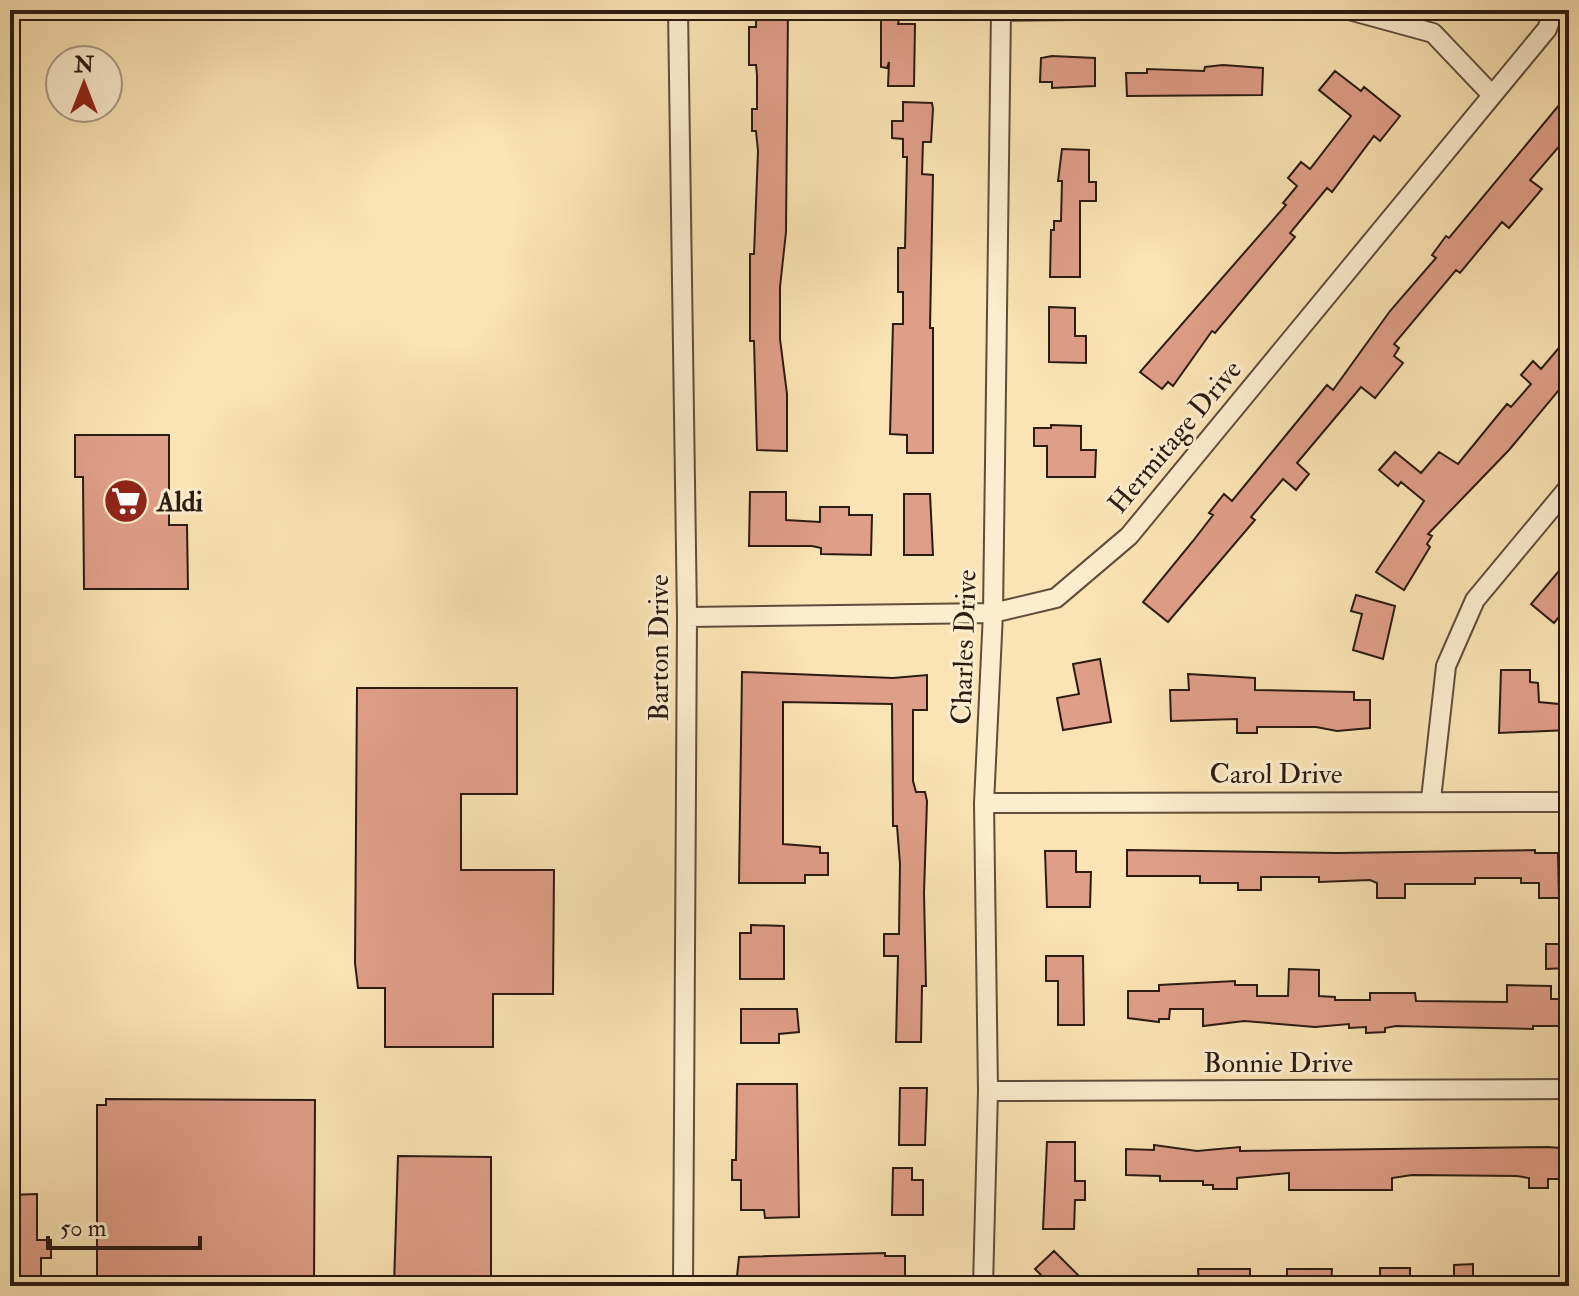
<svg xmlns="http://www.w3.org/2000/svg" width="1579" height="1296" font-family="'IM FELL Double Pica',serif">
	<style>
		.building { fill: #df9e87; stroke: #2b1b11; stroke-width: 2 }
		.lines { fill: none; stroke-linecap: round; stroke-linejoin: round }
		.minor-casing { stroke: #5f4d3a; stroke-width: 22 }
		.minor { stroke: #fcedce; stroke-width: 18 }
		.labels { text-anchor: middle; stroke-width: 6; stroke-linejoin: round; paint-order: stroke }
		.street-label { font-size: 28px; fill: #2b1b11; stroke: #fcedce }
		.poi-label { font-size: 28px; font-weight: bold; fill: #2b1b11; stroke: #fcedce; text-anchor: start }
	</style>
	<rect width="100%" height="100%" fill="#fae3b4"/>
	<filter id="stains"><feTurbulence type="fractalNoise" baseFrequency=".0025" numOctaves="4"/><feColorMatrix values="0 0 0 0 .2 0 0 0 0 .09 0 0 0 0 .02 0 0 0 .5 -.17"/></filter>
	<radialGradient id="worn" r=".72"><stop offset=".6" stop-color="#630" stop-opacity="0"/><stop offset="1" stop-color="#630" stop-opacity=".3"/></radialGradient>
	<!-- building -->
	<path class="building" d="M756,10H788L786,232L780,287V339L787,394V451L757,450L754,341H750V254H754L758,151L756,131H752V109H757V75L756,65H749V27H756Z
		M881,10H901L898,24H915L914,86H888L889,62L887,68L881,67Z
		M1052,56L1095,58V86L1052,88V82H1040L1041,58Z
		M1223,65L1263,68L1262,95L1127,96L1126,73H1147V69L1204,71L1205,67Z
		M1335,71L1361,91L1364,87L1400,116L1380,141L1374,136L1332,192L1327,188L1290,233L1295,237L1215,333L1212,331L1173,386L1168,382L1162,389L1140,372L1286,205L1283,203L1297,186L1288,178L1301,162L1310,169L1351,116L1319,90Z
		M1569,93V135L1530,180L1542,189L1509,228L1502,222L1460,273L1456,270L1394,344L1399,348L1394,356L1403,363L1375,398L1361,387L1297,463L1309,474L1296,490L1283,479L1251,517L1255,520L1168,622L1143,602L1193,541L1213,515L1209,513L1224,494L1232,501L1327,385L1333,390L1390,311L1436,258L1432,255L1446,236L1449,238Z
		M903,102L932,103L933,109L931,142H923L922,174L933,175L930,328H933V453H907V435L890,434L893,324H903V292H898V248H905L907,157H903V139L892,138V121H903Z
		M1062,149L1089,150V182H1096V201H1080V277H1050L1051,230H1054V221H1061L1062,181H1058Z
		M1049,307L1075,308V336H1086V363L1049,362Z
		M1569,336V378L1509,450L1428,534L1432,536L1427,544L1430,547L1404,590L1376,572L1424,501L1401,482L1398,486L1379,470L1395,452L1421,473L1439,452L1458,464L1507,404L1511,407L1531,384L1521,375L1533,361L1541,369Z
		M1051,425L1081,426V450H1096L1095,477H1047V446H1034V428H1051Z
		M75,435H169V525H187L188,589H84L83,477H75Z
		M750,492H786V520L820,522V507H849V515H872L871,555L821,554V548L812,546H749Z
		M904,494H930L933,555H904Z
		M1569,559V605L1554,623L1531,604Z
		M1356,595L1395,606L1383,659L1353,650L1362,614L1351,611Z
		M1100,659L1111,722L1063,730L1057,698L1079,694L1073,664Z
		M1501,670H1530V682L1538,683L1539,702L1569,705V730L1499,733Z
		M742,672L893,678L927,675V710H913V781L916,792H925L927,801L924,893L926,986H922L921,1042H896L898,956H884V934H899L900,864L897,826H893L892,704L783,702V844L820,847V853H828V875H805V883H739Z
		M1188,674L1255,678V690L1354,692V700H1370V728L1337,731L1316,727H1257V733H1237V719L1171,721L1170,690H1189Z
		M357,688H517V794H461V870H554L553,994H493V1047H385V988H358L355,963Z
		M1127,850L1338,853L1535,850V853H1558L1559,898H1539V883H1521V878H1475V884H1405V898H1377V883L1370,880L1319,882V877H1261V890H1238V883H1200V876H1127Z
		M1045,851H1076V872H1091L1090,907H1047Z
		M751,925L784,926V979H740V933H751Z
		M1546,944H1568V968L1546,969Z
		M1046,956H1083L1084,1025H1058V981H1046Z
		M1289,969L1319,970V996L1335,997V1000H1370V993H1415L1416,1001L1507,1002V985L1551,986V999H1562V1026H1533V1029L1396,1026L1385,1028V1032L1366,1033V1027L1349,1028V1024L1315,1027L1244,1021L1203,1026V1009H1170L1169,1019H1159V1022L1128,1018V991H1159V985L1235,981V985H1257V996H1288Z
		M741,1009H797L799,1032L779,1034V1043H741Z
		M737,1084H797L799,1217L765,1218L764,1210H741V1180H732V1160H736Z
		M900,1088H927L925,1145H899Z
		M106,1099L315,1100L314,1286H97V1105H106Z
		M1047,1142H1075V1181H1085V1200H1075L1074,1229H1043Z
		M1154,1145L1197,1151L1240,1147V1151L1548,1147L1560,1148V1179H1548V1188H1529V1178L1517,1176L1412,1175L1392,1178V1190H1289V1173L1237,1178V1189H1213V1185H1203V1181H1160V1176L1126,1175V1149L1154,1150Z
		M398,1156L491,1157V1286H394Z
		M893,1168H912V1180H923V1215H892Z
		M37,1194V1240H51V1258H41V1286H10V1195Z
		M1054,1251L1089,1286H1052L1035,1269Z
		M885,1253V1256H905V1286H736L739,1257Z
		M1473,1264V1286H1454V1265Z
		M1380,1268H1410V1286H1380Z
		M1198,1269H1250V1286H1199Z
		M1287,1269H1332L1331,1286H1287Z"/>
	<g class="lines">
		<!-- minor casing -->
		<g class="minor-casing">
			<path id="minor" d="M678,10L687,617L683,1286
				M1349,10L1433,33L1492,95
				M687,617L993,613L1056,598L1129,536L1547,29L1554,10
				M1431,799L1446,666L1475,600L1569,487
				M984,803L1569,802
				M988,1091L1569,1089
				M983,1286L988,1091L984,803L993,613L1001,11L1074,10"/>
		</g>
		<!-- minor -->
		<use href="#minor" class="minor"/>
	</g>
	<!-- icons -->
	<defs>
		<g id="supermarket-disc" transform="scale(2.3)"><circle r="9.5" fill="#8f2418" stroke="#fcedce"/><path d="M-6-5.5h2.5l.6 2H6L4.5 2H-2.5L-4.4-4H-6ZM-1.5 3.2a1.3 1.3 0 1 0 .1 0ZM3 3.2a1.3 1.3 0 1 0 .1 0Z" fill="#fff"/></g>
	</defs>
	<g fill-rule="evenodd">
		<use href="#supermarket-disc" x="126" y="501"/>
	</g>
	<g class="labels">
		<!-- street labels -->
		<g class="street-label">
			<text transform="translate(1174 436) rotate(-50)" y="10">Hermitage Drive</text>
			<text transform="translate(963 647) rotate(-88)" y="10">Charles Drive</text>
			<text transform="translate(658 648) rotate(-90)" y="10">Barton Drive</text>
			<text x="1276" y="783">Carol Drive</text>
			<text x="1278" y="1072">Bonnie Drive</text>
		</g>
		<!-- poi labels -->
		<g class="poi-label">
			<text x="157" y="511">Aldi</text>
		</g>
	</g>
	<!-- margin -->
	<rect width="1579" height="1296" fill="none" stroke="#fae3b4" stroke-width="40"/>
	<rect x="12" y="12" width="1555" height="1272" fill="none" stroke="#2b1b11" stroke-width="4"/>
	<rect x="20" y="20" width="1539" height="1256" fill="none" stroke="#2b1b11" stroke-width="2"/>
	<!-- north arrow -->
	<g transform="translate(84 84)"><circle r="38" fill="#fcedce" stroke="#a89982" stroke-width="2"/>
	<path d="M0-6L14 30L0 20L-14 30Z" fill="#8f2418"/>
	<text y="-12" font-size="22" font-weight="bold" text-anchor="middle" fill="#2b1b11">N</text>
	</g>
	<!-- scale -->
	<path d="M48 1236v12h152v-12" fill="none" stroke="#2b1b11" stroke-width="4"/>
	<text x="60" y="1236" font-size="24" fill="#2b1b11" stroke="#fcedce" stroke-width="6" paint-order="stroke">50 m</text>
	<rect width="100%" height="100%" filter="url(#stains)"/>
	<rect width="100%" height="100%" fill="url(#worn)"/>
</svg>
